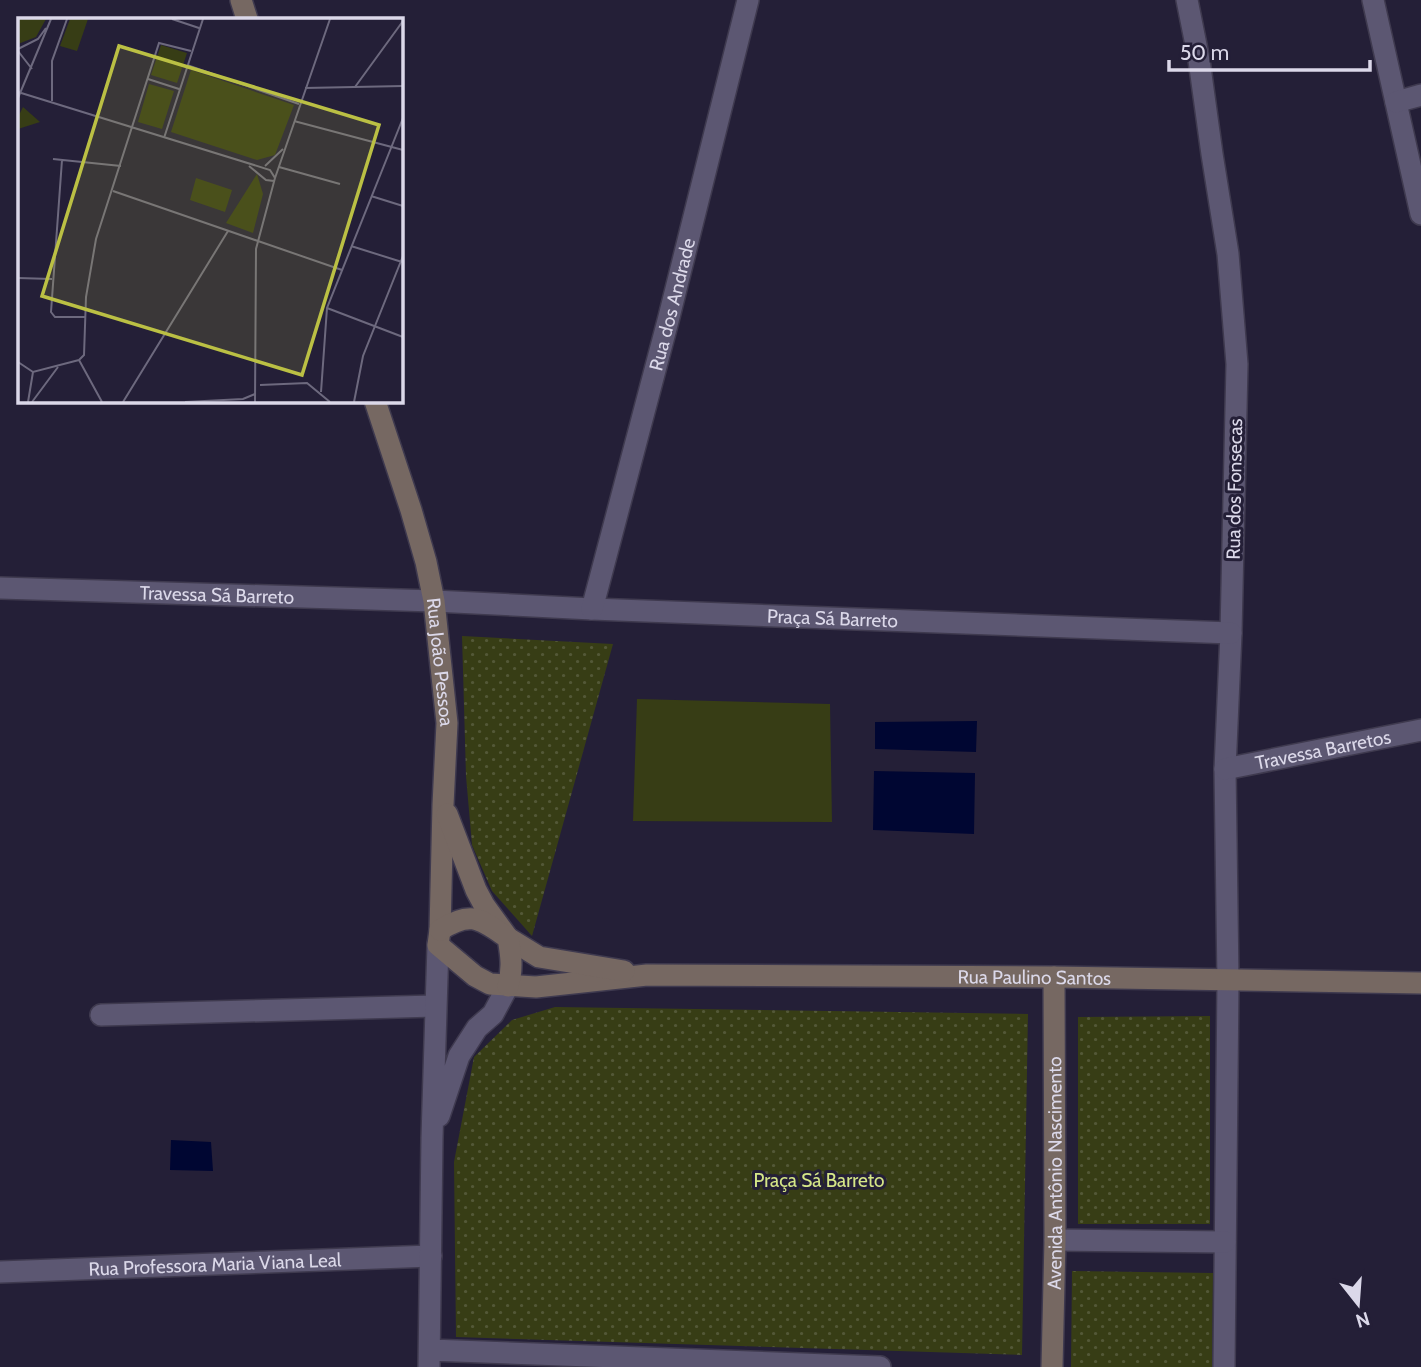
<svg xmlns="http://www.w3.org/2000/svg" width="1421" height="1367" font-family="Cabin,sans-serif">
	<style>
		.green { fill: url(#green-dots) }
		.pitch { fill: #373d15 }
		.water { fill: #000632 }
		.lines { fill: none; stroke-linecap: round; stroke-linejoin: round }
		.minor-casing { stroke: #3f3a4f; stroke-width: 24 }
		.tertiary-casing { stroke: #3f3a4f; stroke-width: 24 }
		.secondary-casing { stroke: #3f3a4f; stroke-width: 24 }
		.minor { stroke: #5c5772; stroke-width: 21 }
		.tertiary { stroke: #5c5772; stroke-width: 21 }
		.secondary { stroke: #766862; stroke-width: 21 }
		.labels { text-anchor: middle; stroke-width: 6; stroke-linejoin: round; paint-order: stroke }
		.street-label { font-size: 19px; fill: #dbd8e9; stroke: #241f37 }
		.park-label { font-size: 19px; fill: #d5e687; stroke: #241f37 }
		.inset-road { fill: none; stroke: #6d697e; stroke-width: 2 }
		.view { fill: #bbc044; fill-opacity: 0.15; stroke: #bbc044; stroke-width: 3.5 }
		.inset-edge { fill: none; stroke: #dbd8e9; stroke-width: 3.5 }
	</style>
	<defs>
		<pattern id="green-dots" width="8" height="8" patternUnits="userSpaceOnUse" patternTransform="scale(1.75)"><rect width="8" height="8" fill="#373d15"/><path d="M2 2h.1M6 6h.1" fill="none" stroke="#535837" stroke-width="1.8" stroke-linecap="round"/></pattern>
	</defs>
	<rect width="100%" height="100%" fill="#241f37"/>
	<!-- green -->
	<path class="green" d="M462,636L613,644L532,936L492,891L472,845L466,776Z
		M555,1007L1028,1014L1022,1355L456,1337L454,1162L474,1057L512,1020Z
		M1210,1016V1224H1078V1017Z
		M1072,1271L1213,1273L1212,1367H1071Z"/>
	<!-- pitch -->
	<path class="pitch" d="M637,699L830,704L832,822L633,821Z"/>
	<!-- water -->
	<path class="water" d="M977,721L976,752L875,749V722Z
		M874,771L975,773L974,834L873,830Z
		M171,1140L211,1142L213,1171L170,1170Z"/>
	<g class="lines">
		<!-- minor casing -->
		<g class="minor-casing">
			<g id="minor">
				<path d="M1187,0L1199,60L1212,154L1228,254L1237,364L1231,633L1225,769L1228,981L1224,1367"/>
				<path d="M1373,0L1421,214"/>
				<path d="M1396,102L1421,95"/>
				<path id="s1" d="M0,588L434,601L592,609L1231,633"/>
				<path id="s2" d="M592,609L669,317L748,0"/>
				<path id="s3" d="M1225,769L1421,730"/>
				<path d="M101,1015L435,1006"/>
				<path d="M1055,1240L1225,1242"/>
				<path id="s4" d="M0,1272L431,1256"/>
			</g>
		</g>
		<!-- tertiary casing -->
		<g class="tertiary-casing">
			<path id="tertiary" d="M439,1116L459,1056L477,1028L493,1014L508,986
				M430,1350L880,1367
				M429,1367L432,1138L438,945"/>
		</g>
		<!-- secondary casing -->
		<g class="secondary-casing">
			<g id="secondary">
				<path d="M241,0L247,19"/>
				<path id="s5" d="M375,401L411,510L426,562L434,601L447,723L443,805L440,930L438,945L475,976L490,984L536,987L647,975L1054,977L1421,983"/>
				<path d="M447,814L476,890L484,905L508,938L539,957L624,971"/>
				<path d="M440,930C472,910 480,919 508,938C511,955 513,969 508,986"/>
				<path id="s6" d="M1052,1367L1055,1240L1054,977"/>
			</g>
		</g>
		<!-- minor -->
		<use href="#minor" class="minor"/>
		<!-- tertiary -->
		<use href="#tertiary" class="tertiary"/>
		<!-- secondary -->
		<use href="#secondary" class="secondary"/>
	</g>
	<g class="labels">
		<!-- street labels -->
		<g class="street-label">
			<text dy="7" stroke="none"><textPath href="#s2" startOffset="315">Rua dos Andrade</textPath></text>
			<text transform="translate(1234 489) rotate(-89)" y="7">Rua dos Fonsecas</text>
			<text dy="7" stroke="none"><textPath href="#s1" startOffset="217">Travessa Sá Barreto</textPath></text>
			<text dy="7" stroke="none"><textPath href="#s1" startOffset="833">Praça Sá Barreto</textPath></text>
			<text dy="7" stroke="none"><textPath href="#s5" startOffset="270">Rua João Pessoa</textPath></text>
			<text dy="7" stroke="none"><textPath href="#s3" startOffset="100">Travessa Barretos</textPath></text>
			<text dy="7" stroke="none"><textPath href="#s5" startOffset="1164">Rua Paulino Santos</textPath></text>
			<text dy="7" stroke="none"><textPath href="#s6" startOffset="194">Avenida Antônio Nascimento</textPath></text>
			<text dy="7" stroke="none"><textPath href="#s4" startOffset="215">Rua Professora Maria Viana Leal</textPath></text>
		</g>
		<!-- park labels -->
		<g class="park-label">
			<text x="819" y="1187">Praça Sá Barreto</text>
		</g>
	</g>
	<!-- overview -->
	<g transform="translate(18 18)">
		<rect width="385" height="385" fill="#241f37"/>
		<path d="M0,1H28L18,19L0,26ZM52,1H70L59,33L42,28ZM143,27L169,35L159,65L133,57ZM173,52L276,87L257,137L239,142L153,114ZM131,66L156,73L144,111L120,104ZM5,89L22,104L0,111V99ZM239,156L245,176L235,215L208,205Z" fill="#373d15"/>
		<path d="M178,160L214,172L207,194L172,182Z" fill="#373d15"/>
		<path class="inset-road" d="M154,1L181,10M0,31L20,21L28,10M0,33L14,51M169,47L281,86M130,61L161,71M337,69L385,3M287,70L385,68M0,74L252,152L257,160L238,231L237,384M0,80L33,1M34,83V43L49,1M276,103L385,132M146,120L185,1M35,141L103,148M44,142L33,294L37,299H67M231,148L248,162L256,163M247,148L265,131M261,149L322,166M257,160L312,1M95,173L324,252M353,178L385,188M333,228L384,244M0,260L34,261M309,290L385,319M61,342L66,337L68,279L78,221L141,25L173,33M61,342L84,384M0,344L15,354L61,342M242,367L289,365L312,384M303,374L309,290L385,100M10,384L15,354M14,384L40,349M105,384L210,213M167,384L225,381L237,376M336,384L345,338L385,238"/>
		<path class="view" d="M101,28L361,107L284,357L24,278Z"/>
		<rect width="385" height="385" class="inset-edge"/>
	</g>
	<!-- north arrow -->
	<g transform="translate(1358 1304) rotate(163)" stroke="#241f37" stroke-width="5" paint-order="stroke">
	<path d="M0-5L12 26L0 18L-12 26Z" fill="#dbd8e9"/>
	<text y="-10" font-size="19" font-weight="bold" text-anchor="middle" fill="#dbd8e9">N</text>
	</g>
	<!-- scale -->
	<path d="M1169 60v10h201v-10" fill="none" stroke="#dbd8e9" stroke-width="3.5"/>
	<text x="1180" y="60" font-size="21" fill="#dbd8e9" stroke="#241f37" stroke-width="5" paint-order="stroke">50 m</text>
</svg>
